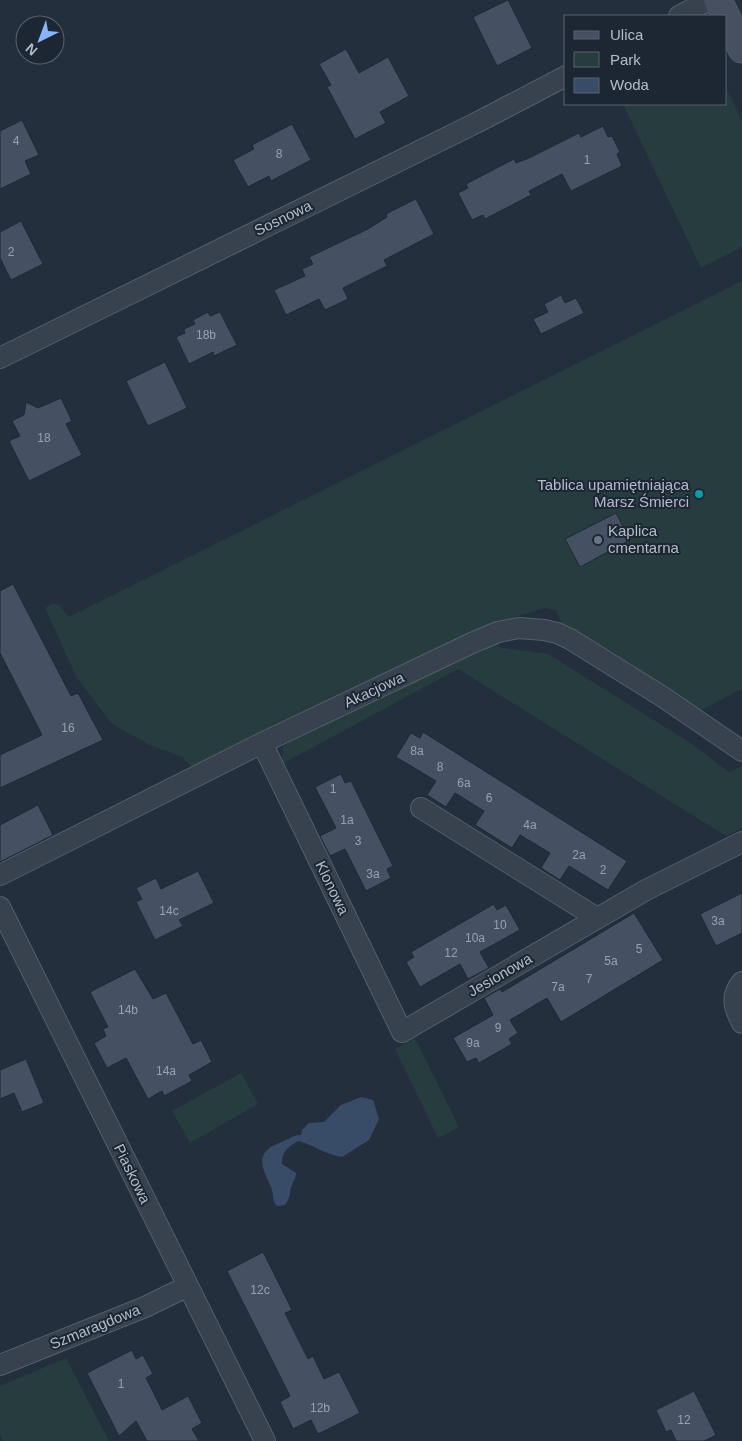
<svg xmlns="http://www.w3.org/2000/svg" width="742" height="1441" font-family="Arial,sans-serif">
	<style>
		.green { fill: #263c3f }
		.water { fill: #394c67 }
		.building { fill: #455162; stroke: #1f2835 }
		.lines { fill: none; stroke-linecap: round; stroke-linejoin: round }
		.street-casing { stroke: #565f6c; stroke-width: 22 }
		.secondary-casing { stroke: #565f6c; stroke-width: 29 }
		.street { stroke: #38414e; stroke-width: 20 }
		.secondary { stroke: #465061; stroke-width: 28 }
		.culture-dot { fill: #0f9aa8; stroke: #1d2633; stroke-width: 2 }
		.worship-dot { fill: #6b7280; stroke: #1d2633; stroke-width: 2 }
		.labels { text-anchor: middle; stroke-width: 4; stroke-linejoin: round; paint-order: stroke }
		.number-label { font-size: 12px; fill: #98a1af }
		.street-label { font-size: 15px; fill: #b4bcc9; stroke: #1d2633 }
		.poi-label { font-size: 15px; fill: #b4bcc9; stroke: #1d2633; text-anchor: end }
	</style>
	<rect width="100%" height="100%" fill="#242f3e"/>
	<!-- green -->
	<path class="green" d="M726,88L742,121V247L701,268L623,104H726Z
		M742,281V689L701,710L563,628L556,610L544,608L481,628L193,769L182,757L150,745L112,724L77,678L45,608L52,604L59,605L69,617Z
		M498,641V647L548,654L689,742L729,772L742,766V828L726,836L458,669L282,764L283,747L291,740Z
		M415,1038L459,1127L438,1138L395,1049Z
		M241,1073L258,1104L190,1143L172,1111Z
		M66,1358L109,1441H3L0,1434V1386Z"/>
	<!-- water -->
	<path class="water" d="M361,1097L373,1100L379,1119L369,1140L342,1157C323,1154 315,1145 298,1141C287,1148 282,1151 282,1164L296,1173C296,1179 294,1179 292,1185C289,1193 291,1197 285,1205L277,1206C272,1201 274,1194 271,1187C262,1167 254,1153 279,1143C288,1140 292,1135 301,1135L302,1130L309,1123L324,1122L341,1105Z"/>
	<!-- building -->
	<path class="building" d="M508,0L532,48L497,66L473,17Z
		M346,49L359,73L388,57L409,96L380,112L386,123L355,139L327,87L331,85L319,64Z
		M22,120L39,155L25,161L31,174L0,189V131Z
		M292,124L311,160L271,181L269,176L248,187L233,160L254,149L252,145Z
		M603,126L608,137L612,136L620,152L617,154L622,166L571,191L562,174L529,191L531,195L485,219L483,215L472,220L458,193L468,188L466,184L514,159L516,163L529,158L579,133L581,137Z
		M416,199L434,234L384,260L387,266L343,288L348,299L325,310L319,299L286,315L274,290L305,276L302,269L313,264L309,257L368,229L387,217L386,214Z
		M21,221L43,264L11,280L0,258V232Z
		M561,295L565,303L576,298L584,313L541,334L533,319L548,312L544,304Z
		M208,312L210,316L220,312L237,345L214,356L213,352L189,364L176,337L185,333L184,329L195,324L193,320Z
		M165,362L187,408L148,426L126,381Z
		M61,398L72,421L66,424L82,455L29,481L9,441L20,436L12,421L24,415L26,402L38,408Z
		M616,513L630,540L580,567L565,539Z
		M13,584L71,696L78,693L103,740L0,788V755L42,735L0,653V591Z
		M423,732L627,861L608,890L569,866L560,880L541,868L550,853L520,835L512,848L475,825L484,811L455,793L446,807L427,795L436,781L396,757L411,733L420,738Z
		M341,774L345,783L351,781L393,866L387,869L391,878L366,891L345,849L330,856L320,836L336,828L315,787Z
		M38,805L53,835L0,862V825Z
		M198,871L214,903L179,920L183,926L155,940L136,902L142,899L136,888L156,878L161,889Z
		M742,893V933L716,946L700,914Z
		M494,904L497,910L506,905L520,930L480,952L489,968L468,979L460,964L420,987L406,962L414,957L411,952Z
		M634,913L663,960L561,1022L547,998L510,1020L518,1033L509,1039L512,1044L479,1063L476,1058L467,1062L453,1038L493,1015L484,998L500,989L502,992Z
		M135,969L153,999L166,993L193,1044L201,1040L212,1062L189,1075L192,1081L164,1096L162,1091L148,1099L126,1058L107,1068L94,1043L106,1036L103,1029L108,1027L90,992Z
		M26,1059L44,1103L22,1112L14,1093L0,1099V1070Z
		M263,1252L292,1310L285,1313L308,1359L313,1356L324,1379L339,1372L360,1413L318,1434L311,1420L293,1429L280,1402L290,1396L227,1271Z
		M132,1350L136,1359L143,1355L153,1374L146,1378L162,1410L188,1396L202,1423L192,1429L199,1441H147L136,1421L119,1436L87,1373Z
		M694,1391L716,1435L704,1441H676L671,1430L666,1432L656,1410Z"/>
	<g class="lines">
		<!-- street casing -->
		<g class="street-casing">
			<path id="street" d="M679,16L709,0
				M0,358L476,123L566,76
				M262,743L402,1032L646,890L742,842
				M421,808L597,918
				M0,875L262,743L474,642L498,632L519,628L544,630L557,633L570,639L663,697L742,751
				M0,907L265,1441
				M742,982C730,996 734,1008 742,1023
				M0,1365L145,1307L188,1286"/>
		</g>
		<!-- secondary casing -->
		<g class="secondary-casing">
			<path id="secondary" d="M718,0L742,49"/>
		</g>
		<!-- street -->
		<use href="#street" class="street"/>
		<!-- secondary -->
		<use href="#secondary" class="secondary"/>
	</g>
	<!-- markers -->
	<circle class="culture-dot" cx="699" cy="494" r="5"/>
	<circle class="worship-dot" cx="598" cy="540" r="5"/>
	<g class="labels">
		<!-- number labels -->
		<g class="number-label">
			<text x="16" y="145">4</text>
			<text x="279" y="158">8</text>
			<text x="587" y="164">1</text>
			<text x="11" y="256">2</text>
			<text x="206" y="339">18b</text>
			<text x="44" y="442">18</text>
			<text x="68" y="732">16</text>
			<text x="417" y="755">8a</text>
			<text x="440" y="771">8</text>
			<text x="464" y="787">6a</text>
			<text x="333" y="793">1</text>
			<text x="489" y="802">6</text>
			<text x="347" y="824">1a</text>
			<text x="530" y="829">4a</text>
			<text x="358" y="845">3</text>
			<text x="579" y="859">2a</text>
			<text x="603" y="874">2</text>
			<text x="373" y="878">3a</text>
			<text x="169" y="915">14c</text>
			<text x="718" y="925">3a</text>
			<text x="500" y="929">10</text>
			<text x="475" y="942">10a</text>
			<text x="639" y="953">5</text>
			<text x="451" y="957">12</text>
			<text x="611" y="965">5a</text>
			<text x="589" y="983">7</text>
			<text x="558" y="991">7a</text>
			<text x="128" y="1014">14b</text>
			<text x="498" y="1032">9</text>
			<text x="473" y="1047">9a</text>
			<text x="166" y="1075">14a</text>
			<text x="260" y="1294">12c</text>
			<text x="121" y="1388">1</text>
			<text x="320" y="1412">12b</text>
			<text x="684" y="1424">12</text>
		</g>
		<!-- street labels -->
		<g class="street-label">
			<text transform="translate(283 218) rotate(-26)" y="5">Sosnowa</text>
			<text transform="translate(374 690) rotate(-25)" y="5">Akacjowa</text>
			<text transform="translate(332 888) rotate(64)" y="5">Klonowa</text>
			<text transform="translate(500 975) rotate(-30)" y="5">Jesionowa</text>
			<text transform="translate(132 1174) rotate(64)" y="5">Piaskowa</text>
			<text transform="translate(95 1327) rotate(-22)" y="5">Szmaragdowa</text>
		</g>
		<!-- poi labels -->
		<g class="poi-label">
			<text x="689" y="490">Tablica upamiętniająca<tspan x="689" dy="17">Marsz Śmierci</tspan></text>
			<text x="608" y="536" text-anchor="start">Kaplica<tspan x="608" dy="17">cmentarna</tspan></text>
		</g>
	</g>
	<!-- legend -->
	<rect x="564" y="15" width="162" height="90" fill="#1d2633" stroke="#59626f"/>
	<rect x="574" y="31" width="25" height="8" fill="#465061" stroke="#59626f"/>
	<text x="610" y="40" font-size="15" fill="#b4bcc9">Ulica</text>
	<rect x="574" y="52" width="25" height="15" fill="#263c3f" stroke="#59626f"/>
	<text x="610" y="65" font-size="15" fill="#b4bcc9">Park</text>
	<rect x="574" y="78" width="25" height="15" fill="#394c67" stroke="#59626f"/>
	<text x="610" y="90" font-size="15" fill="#b4bcc9">Woda</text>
	<!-- north arrow -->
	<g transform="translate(40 40) rotate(222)"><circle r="24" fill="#1d2633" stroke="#59626f"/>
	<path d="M0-4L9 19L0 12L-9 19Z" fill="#8ab4f8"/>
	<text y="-8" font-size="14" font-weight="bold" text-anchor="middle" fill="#b4bcc9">N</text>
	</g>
</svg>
